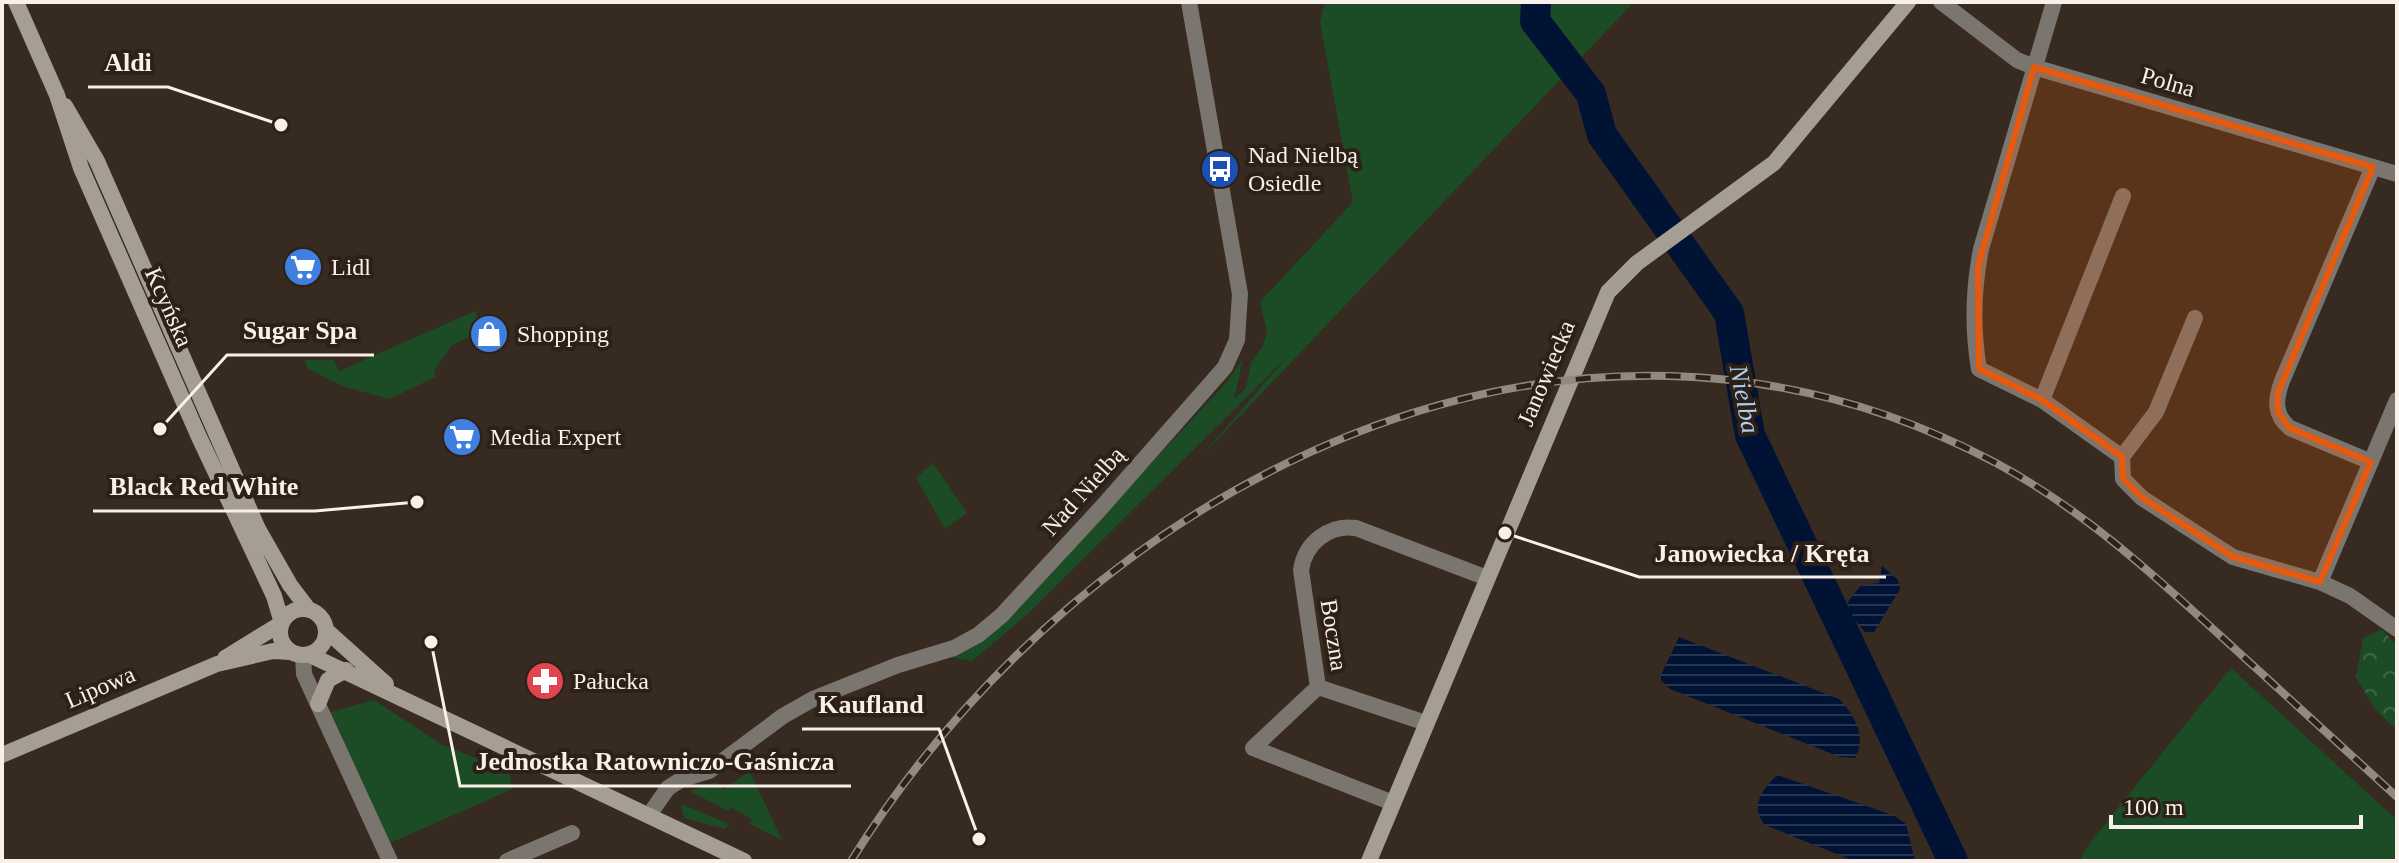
<svg xmlns="http://www.w3.org/2000/svg" width="2399" height="863" font-family="Georgia,serif">
	<style>
		.green { fill: #1c4c25 }
		.forest { fill: url(#forest-crowns) }
		.water { fill: url(#water-rules) }
		.lines { fill: none; stroke-linecap: round; stroke-linejoin: round }
		.river { stroke: #001334; stroke-width: 30 }
		.street { stroke: #7a756e; stroke-width: 16 }
		.secondary { stroke: #a69d93; stroke-width: 16 }
		.rail-casing { stroke: #948981; stroke-width: 8 }
		.rail { stroke: #2d2016; stroke-width: 5; stroke-dasharray: 15; stroke-linecap: butt }
		.marked { fill: #e8590c; fill-opacity: 0.2; stroke: #e8590c; stroke-width: 6; stroke-linejoin: round }
		.labels { text-anchor: middle; stroke-width: 8; stroke-linejoin: round; paint-order: stroke }
		.street-label { font-size: 24px; fill: #f9f0e9; stroke: #2d2016 }
		.poi-label { font-size: 24px; fill: #f9f0e9; stroke: #2d2016; text-anchor: start }
		.water-label { font-size: 26px; font-style: italic; fill: #b0cdf3; stroke: #2d2016 }
		.leader { fill: none; stroke: #f9f0e9; stroke-width: 3 }
		.callout-dot { fill: #f9f0e9; stroke: #2d2016; stroke-width: 3 }
		.callout-label { font-size: 26px; text-anchor: middle; font-weight: bold; fill: #f9f0e9; stroke: #2d2016; stroke-width: 8; stroke-linejoin: round; paint-order: stroke }
	</style>
	<defs>
		<pattern id="forest-crowns" width="20" height="18" patternUnits="userSpaceOnUse" patternTransform="scale(2)"><rect width="20" height="18" fill="#1c4c25"/><path d="M2 6a3 3 0 1 1 6 0M12 15a3 3 0 1 1 6 0" fill="none" stroke="#3e6645"/></pattern>
		<pattern id="water-rules" width="6" height="5" patternUnits="userSpaceOnUse" patternTransform="scale(2)"><rect width="6" height="5" fill="#001334"/><path d="M0 2.5h6" fill="none" stroke="#263651"/></pattern>
	</defs>
	<rect width="100%" height="100%" fill="#372a20"/>
	<!-- green -->
	<path class="green" d="M1325,2H1634L1199,459L1287,357L1030,612L972,661L950,657L994,632L1227,382L1243,359L1234,399L1246,388L1251,362L1263,346L1267,332L1260,302L1353,202L1320,22Z
		M475,311L483,330L452,345L434,371L436,377L389,399L342,386L307,368L305,360H334L339,371Z
		M933,463L967,513L945,529L916,478Z
		M2231,668L2397,820V861H2079L2091,841Z
		M374,700L441,744L490,764V770H509L512,789L388,844L331,712Z
		M750,771V772L782,840L750,824L752,819L730,807L728,811L690,791L716,782L723,790Z
		M681,805H684L729,824L725,829L684,818Z"/>
	<!-- forest -->
	<path class="forest" d="M2382,629L2397,646V730L2376,710L2356,678L2363,638Z"/>
	<!-- water -->
	<path class="water" d="M1882,566L1898,580L1900,589L1874,632H1865L1851,616L1848,602L1861,585L1879,583Z
		M1679,637L1839,699C1855,715 1867,737 1855,758L1840,757L1670,689L1661,680V675Z
		M1777,775L1895,816L1906,824L1915,861H1854L1765,825C1749,806 1763,789 1777,775Z"/>
	<g class="lines">
		<!-- river -->
		<path class="river" d="M1536,2L1535,21L1591,94L1602,135L1729,313L1750,435L1953,861"/>
		<!-- street -->
		<path class="street" d="M1941,2L2017,60L2034,67L2397,174
			M2054,2L1981,249C1973,290 1972,328 1979,369L2042,400L2122,457L2123,479L2142,498L2233,557L2320,582L2350,596L2397,629
			M2042,400L2123,196
			M2122,457L2156,412L2195,318
			M2371,462L2290,428C2274,415 2275,400 2282,381L2373,167
			M2320,582L2397,400
			M303,656L304,674L390,861
			M1318,687L1301,570C1305,543 1329,524 1356,528L1487,578
			M1318,687L1253,748L1393,803
			M1318,687L1426,723
			M649,815L668,788L682,779L709,771L783,716L813,699L898,665L954,648L978,635L1001,616L1101,508L1225,367L1237,340L1240,294L1189,2
			M507,861L572,833"/>
		<!-- secondary -->
		<path class="secondary" d="M16,2L57,95L81,168L199,437L274,596L282,623
			M65,106L97,161L258,529L290,585L309,610
			M280 632a23 23 0 1 1 46 0a23 23 0 1 1-46 0Z
			M327,631L386,684
			M310,655L744,861
			M225,658L282,623
			M318,704L328,680L346,670
			M2,755L217,664L273,651L290,652
			M1369,861L1608,292L1637,263L1774,163L1908,2"/>
		<!-- rail casing -->
		<g class="rail-casing">
			<path id="rail" d="M851,861C1088,481 1569,236 1996,463C2082,509 2153,574 2224,639C2282,692 2339,744 2397,797"/>
		</g>
		<!-- rail -->
		<use href="#rail" class="rail"/>
	</g>
	<!-- marked area -->
	<path class="marked" d="M2034,67L2373,167L2278,393V412L2290,428L2371,462L2320,582L2233,557L2142,498L2123,479L2122,457L2042,400L1979,369L1978,266Z"/>
	<!-- icons -->
	<defs>
		<g id="bus-disc" transform="scale(2)"><circle r="9.5" fill="#1a4fb4" stroke="#2d2016"/><path d="M-5-6H5V4H4V6H2V4H-2V6H-4V4H-5ZM-3.5-4V0h7V-4ZM-3.5 1.2v1.5H-2V1.2ZM2 1.2v1.5H3.5V1.2Z" fill="#fff"/></g>
		<g id="supermarket-disc" transform="scale(2)"><circle r="9.5" fill="#3f7fe0" stroke="#2d2016"/><path d="M-6-5.5h2.5l.6 2H6L4.5 2H-2.5L-4.4-4H-6ZM-1.5 3.2a1.3 1.3 0 1 0 .1 0ZM3 3.2a1.3 1.3 0 1 0 .1 0Z" fill="#fff"/></g>
		<g id="shop-disc" transform="scale(2)"><circle r="9.5" fill="#3f7fe0" stroke="#2d2016"/><path d="M-5-2.5h2.3a2.7 3.5 0 0 1 5.4 0H5L5.5 6h-11ZM-1.5-2.5h3a1.5 2.3 0 0 0-3 0Z" fill="#fff"/></g>
		<g id="pharmacy-disc" transform="scale(2)"><circle r="9.5" fill="#e0444e" stroke="#2d2016"/><path d="M-2-6h4v4h4v4h-4v4h-4v-4h-4v-4h4Z" fill="#fff"/></g>
	</defs>
	<g fill-rule="evenodd">
		<use href="#bus-disc" x="1220" y="169"/>
		<use href="#supermarket-disc" x="303" y="267"/>
		<use href="#shop-disc" x="489" y="334"/>
		<use href="#supermarket-disc" x="462" y="437"/>
		<use href="#pharmacy-disc" x="545" y="681"/>
	</g>
	<g class="labels">
		<!-- street labels -->
		<g class="street-label">
			<text transform="translate(2168 82) rotate(16)" y="8">Polna</text>
			<text transform="translate(169 307) rotate(66)" y="8">Kcyńska</text>
			<text transform="translate(1546 373) rotate(-67)" y="8">Janowiecka</text>
			<text transform="translate(1083 491) rotate(-48)" y="8">Nad Nielbą</text>
			<text transform="translate(1334 635) rotate(81)" y="8">Boczna</text>
			<text transform="translate(100 687) rotate(-23)" y="8">Lipowa</text>
		</g>
		<!-- poi labels -->
		<g class="poi-label">
			<text x="1248" y="163">Nad Nielbą<tspan x="1248" dy="28">Osiedle</tspan></text>
			<text x="331" y="275">Lidl</text>
			<text x="517" y="342">Shopping</text>
			<text x="490" y="445">Media Expert</text>
			<text x="573" y="689">Pałucka</text>
		</g>
		<!-- water labels -->
		<g class="water-label">
			<text transform="translate(1745 399) rotate(79)" y="9">Nielba</text>
		</g>
	</g>
	<!-- callouts -->
	<path class="leader" d="M281 125L168 87H88M160 429L227 355H374M417 502L315 511H93M1505 533L1639 577H1886M979 839L939 729H802M431 642L460 786H851"/>
	<g class="callout-dot">
		<circle cx="281" cy="125" r="8"/>
		<circle cx="160" cy="429" r="8"/>
		<circle cx="417" cy="502" r="8"/>
		<circle cx="1505" cy="533" r="8"/>
		<circle cx="979" cy="839" r="8"/>
		<circle cx="431" cy="642" r="8"/>
	</g>
	<g class="callout-label">
		<text x="128" y="71">Aldi</text>
		<text x="300" y="339">Sugar Spa</text>
		<text x="204" y="495">Black Red White</text>
		<text x="1762" y="562">Janowiecka / Kręta</text>
		<text x="871" y="713">Kaufland</text>
		<text x="655" y="770">Jednostka Ratowniczo-Gaśnicza</text>
	</g>
	<!-- border -->
	<rect width="2399" height="863" fill="none" stroke="#f9f0e9" stroke-width="8"/>
	<!-- scale -->
	<path d="M2111 815v12h250v-12" fill="none" stroke="#f9f0e9" stroke-width="4"/>
	<text x="2123" y="815" font-size="24" fill="#f9f0e9" stroke="#2d2016" stroke-width="6" paint-order="stroke">100 m</text>
</svg>
